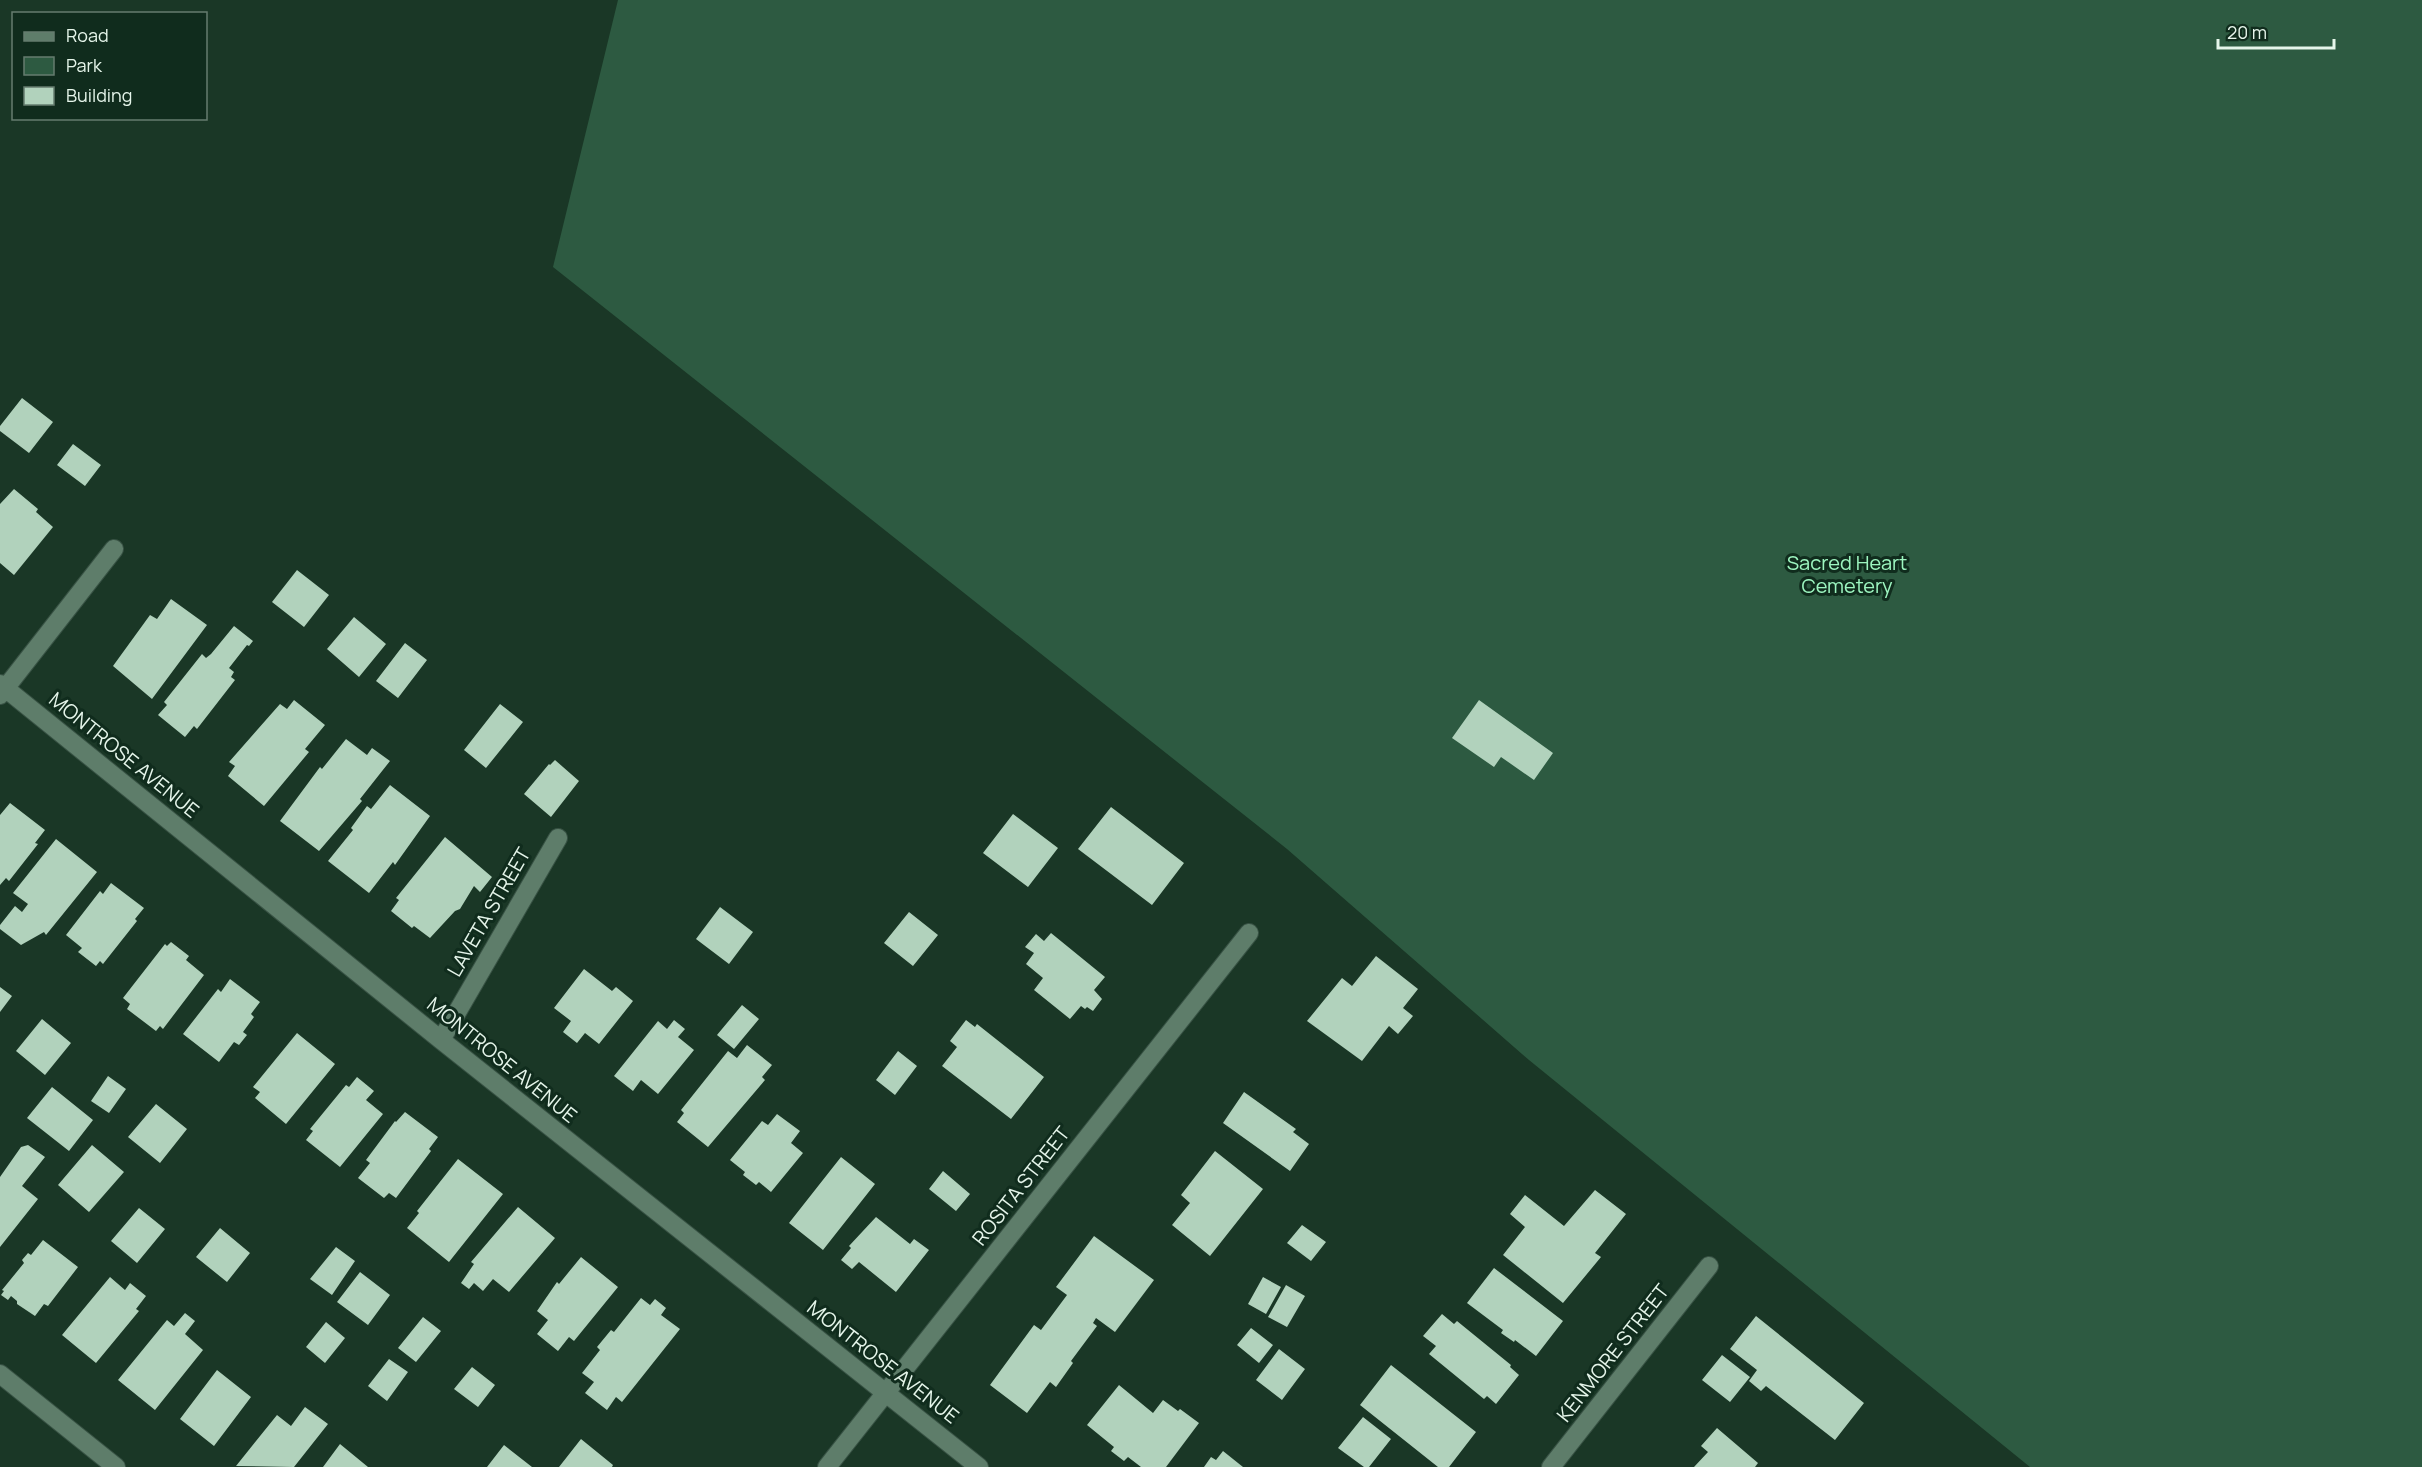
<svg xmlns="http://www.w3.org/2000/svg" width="2422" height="1467" font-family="Manrope,sans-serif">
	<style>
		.green { fill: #2d5a41 }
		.building { fill: #b1d2bc }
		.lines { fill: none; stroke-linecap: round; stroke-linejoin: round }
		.minor-casing { stroke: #385244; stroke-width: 20 }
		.minor { stroke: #5e7d6a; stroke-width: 18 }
		.labels { text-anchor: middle; stroke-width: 6; stroke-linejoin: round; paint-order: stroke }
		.park-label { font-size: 20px; fill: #9df6c0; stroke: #102c1d }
		.street-label { font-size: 20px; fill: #e5f5ea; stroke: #102c1d }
	</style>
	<rect width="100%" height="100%" fill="#1a3726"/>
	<!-- green -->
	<path class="green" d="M618,0H2422V1467H2030L1529,1060L1287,849L553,267Z"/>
	<!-- building -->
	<path class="building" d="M22,398L53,422L29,453L0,431V426Z
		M73,444L101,465L85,486L57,465Z
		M14,489L38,509L36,512L53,527L14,575L0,563V504Z
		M297,570L329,595L304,627L272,602Z
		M171,599L207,625L152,699L113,666L150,615L157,619Z
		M354,617L386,644L359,677L327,649Z
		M234,626L253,641L249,646L247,645L229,668L234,672L231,677L235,680L197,729L194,726L185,737L158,715L167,705L164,702L202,654L206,658L211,654Z
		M405,643L427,660L398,698L376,681Z
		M294,700L325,725L305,749L309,752L264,806L228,776L235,766L229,762L280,704L287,709Z
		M1479,700L1553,753L1534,780L1501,757L1494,767L1452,738Z
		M500,704L523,722L486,768L464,750Z
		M346,739L367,755L372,748L390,761L360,799L362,801L319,851L280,821L320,767L322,769Z
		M555,760L579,781L551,817L524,794L549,764L550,765Z
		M390,785L430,816L395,865L393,862L369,893L328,861L353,830L351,828L367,806L371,809Z
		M10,803L45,830L35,843L38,844L9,881L6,878L0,885V815Z
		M1111,807L1184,863L1152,905L1078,849Z
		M1013,814L1058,848L1028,887L983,853Z
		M445,837L492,877L480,892L474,886L460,909L455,911L430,938L414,926L412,928L391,911L399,900L396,898Z
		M56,839L97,872L46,935L44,932L21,945L0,929V925L15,906L22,912L28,904L13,893Z
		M111,883L144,908L135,919L137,921L103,964L100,961L96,966L78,952L82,948L66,935L100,891L103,894Z
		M720,907L753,932L729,964L696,939Z
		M909,912L938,935L913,966L884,943Z
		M1051,933L1105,977L1094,990L1102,999L1093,1011L1087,1007L1085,1009L1081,1006L1070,1019L1034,990L1043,978L1026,964L1034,953L1025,947L1036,934L1044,941Z
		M171,942L189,956L186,960L204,975L163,1029L160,1026L156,1031L127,1009L130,1004L123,998L165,944L167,946Z
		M1376,956L1418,989L1403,1008L1413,1016L1398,1034L1389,1026L1362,1061L1307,1021L1342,978L1352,986Z
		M584,969L612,991L616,987L633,1001L599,1044L585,1033L577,1043L563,1032L571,1021L554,1008Z
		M230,979L260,1002L251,1014L254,1017L243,1032L247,1035L239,1045L234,1042L219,1062L183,1034L218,989L221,992Z
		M0,987L12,996L0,1012Z
		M742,1005L759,1019L734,1049L717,1035Z
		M42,1019L71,1043L45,1075L16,1051Z
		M674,1020L685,1029L678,1037L694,1050L658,1094L641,1080L633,1091L614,1076L658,1021L667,1029Z
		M966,1020L975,1027L977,1024L1044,1077L1011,1119L942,1066L957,1047L950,1041Z
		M297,1033L335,1064L286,1124L255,1098L260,1092L253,1087Z
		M747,1045L772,1065L762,1077L765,1080L708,1147L677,1122L684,1113L681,1110L728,1051L737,1058Z
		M898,1051L917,1066L895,1095L876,1080Z
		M108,1076L126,1089L109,1113L91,1101Z
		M357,1077L374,1091L366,1100L383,1114L340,1167L306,1140L313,1131L310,1129L346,1085L349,1087Z
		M52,1087L93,1120L69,1151L27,1118Z
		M1244,1092L1296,1129L1293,1132L1309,1144L1290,1171L1223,1123Z
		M156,1104L187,1129L160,1163L128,1137Z
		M405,1112L438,1137L429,1149L431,1151L396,1198L389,1193L384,1198L358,1178L370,1163L366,1160L395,1121L396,1122Z
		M777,1114L800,1131L791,1143L803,1153L771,1192L759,1182L756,1185L743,1175L745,1172L730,1160L762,1121L768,1125Z
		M28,1145L45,1157L22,1186L38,1199L0,1247V1177L21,1147Z
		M92,1145L124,1172L89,1212L58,1185Z
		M1215,1151L1263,1189L1210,1256L1172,1225L1190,1203L1181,1195Z
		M841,1157L875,1184L823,1250L789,1223Z
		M458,1159L503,1194L449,1262L407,1228L419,1213L417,1211Z
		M943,1171L970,1194L956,1211L929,1189Z
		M1595,1190L1626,1214L1595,1253L1601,1257L1563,1303L1503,1255L1525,1227L1510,1214L1525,1195L1564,1226Z
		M518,1207L555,1238L509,1292L493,1279L483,1291L474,1283L469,1289L461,1283L474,1264L471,1262Z
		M139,1208L165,1229L137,1263L111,1241Z
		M876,1217L910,1244L914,1239L929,1250L896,1292L859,1262L852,1269L841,1260L851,1248L849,1246Z
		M1302,1225L1326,1242L1311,1261L1287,1243Z
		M220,1228L250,1253L227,1282L196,1257Z
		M1094,1236L1154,1280L1115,1332L1096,1318L1093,1323L1097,1326L1071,1361L1073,1363L1056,1387L1050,1382L1027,1413L990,1385L1034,1325L1041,1330L1067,1295L1056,1287Z
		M43,1240L78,1267L48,1306L44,1304L35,1316L17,1304V1301L11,1296L8,1300L1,1295L4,1291L2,1290L24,1263L22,1260L28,1253L31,1255Z
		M336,1247L355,1261L332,1295L310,1279Z
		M581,1257L618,1287L574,1341L569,1337L558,1351L537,1334L548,1320L537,1311L557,1282L559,1284Z
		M1494,1268L1563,1321L1536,1356L1515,1340L1514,1342L1501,1333L1503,1330L1467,1303Z
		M360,1272L390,1295L368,1325L337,1302Z
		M110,1277L125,1290L130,1283L146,1296L136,1309L139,1311L96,1363L62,1335Z
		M1263,1277L1281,1287L1266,1314L1248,1304Z
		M1286,1285L1305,1296L1287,1327L1268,1317Z
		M641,1298L650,1305L655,1299L666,1308L661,1315L680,1329L622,1402L616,1397L607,1410L585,1393L594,1382L582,1373L600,1350L597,1347L611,1330L614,1332Z
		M185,1313L195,1321L185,1334L203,1350L155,1410L118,1380L167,1320L174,1326Z
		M1442,1314L1454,1324L1457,1321L1511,1365L1510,1367L1519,1375L1496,1404L1487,1396L1484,1399L1429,1354L1436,1346L1423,1336Z
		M1756,1316L1864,1403L1835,1440L1766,1386L1761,1391L1749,1381L1757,1370L1730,1349Z
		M423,1317L441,1331L416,1362L398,1348Z
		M326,1322L345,1338L325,1363L306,1347Z
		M1251,1328L1273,1345L1259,1363L1237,1345Z
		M1279,1349L1305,1369L1282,1400L1256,1380Z
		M1722,1355L1750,1377L1730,1402L1702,1380Z
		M389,1359L408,1372L387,1401L368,1386Z
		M1391,1365L1476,1432L1449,1467H1438L1360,1405Z
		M472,1367L495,1385L478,1407L454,1389Z
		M217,1370L251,1397L214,1446L180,1419Z
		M1119,1385L1153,1413L1163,1400L1178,1411L1180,1409L1199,1423L1166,1467H1141L1128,1457L1124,1461L1111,1451L1114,1447L1087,1425Z
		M305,1407L328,1424L294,1467L236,1466L277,1415L291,1426Z
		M1363,1417L1391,1439L1369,1467H1364L1338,1448Z
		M1717,1428L1758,1463L1755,1467H1694L1708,1452L1701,1446Z
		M581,1439L613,1465L612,1467H559Z
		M340,1444L368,1467H323Z
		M504,1445L532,1467H487Z
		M1223,1451L1243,1467H1204L1211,1457L1216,1460Z"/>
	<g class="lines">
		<!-- minor casing -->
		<g class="minor-casing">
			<path id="minor" d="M0,684L441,1040L979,1467
				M0,695L114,549
				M441,1040L558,838
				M0,1374L116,1467
				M827,1467L1249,933
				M1551,1467L1709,1266"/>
		</g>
		<!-- minor -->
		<use href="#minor" class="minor"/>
	</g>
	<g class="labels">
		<!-- park labels -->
		<g class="park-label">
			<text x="1847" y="570">Sacred Heart<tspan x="1847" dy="23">Cemetery</tspan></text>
		</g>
		<!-- street labels -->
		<g class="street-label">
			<text transform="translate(124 755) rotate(39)" y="7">MONTROSE AVENUE</text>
			<text transform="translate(489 912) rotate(-60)" y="7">LAVETA STREET</text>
			<text transform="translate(502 1060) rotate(39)" y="7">MONTROSE AVENUE</text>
			<text transform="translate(1021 1186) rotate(-52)" y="7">ROSITA STREET</text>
			<text transform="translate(1613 1353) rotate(-52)" y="7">KENMORE STREET</text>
			<text transform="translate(883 1362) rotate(38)" y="7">MONTROSE AVENUE</text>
		</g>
	</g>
	<!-- legend -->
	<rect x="12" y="12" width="195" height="108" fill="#102c1d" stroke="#657c6f" stroke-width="1.5"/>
	<rect x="24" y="32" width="30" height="9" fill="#5e7d6a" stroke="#657c6f" stroke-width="1.5"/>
	<text x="66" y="42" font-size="18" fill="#e5f5ea">Road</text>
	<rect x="24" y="57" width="30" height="18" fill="#2d5a41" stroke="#657c6f" stroke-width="1.5"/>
	<text x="66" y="72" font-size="18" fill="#e5f5ea">Park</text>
	<rect x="24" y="87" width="30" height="18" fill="#b1d2bc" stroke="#657c6f" stroke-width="1.5"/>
	<text x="66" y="102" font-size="18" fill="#e5f5ea">Building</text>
	<!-- scale -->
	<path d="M2218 39v9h116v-9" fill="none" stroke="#e5f5ea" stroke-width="3"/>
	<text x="2227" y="39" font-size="18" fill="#e5f5ea" stroke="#102c1d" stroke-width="4.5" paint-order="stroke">20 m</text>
</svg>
